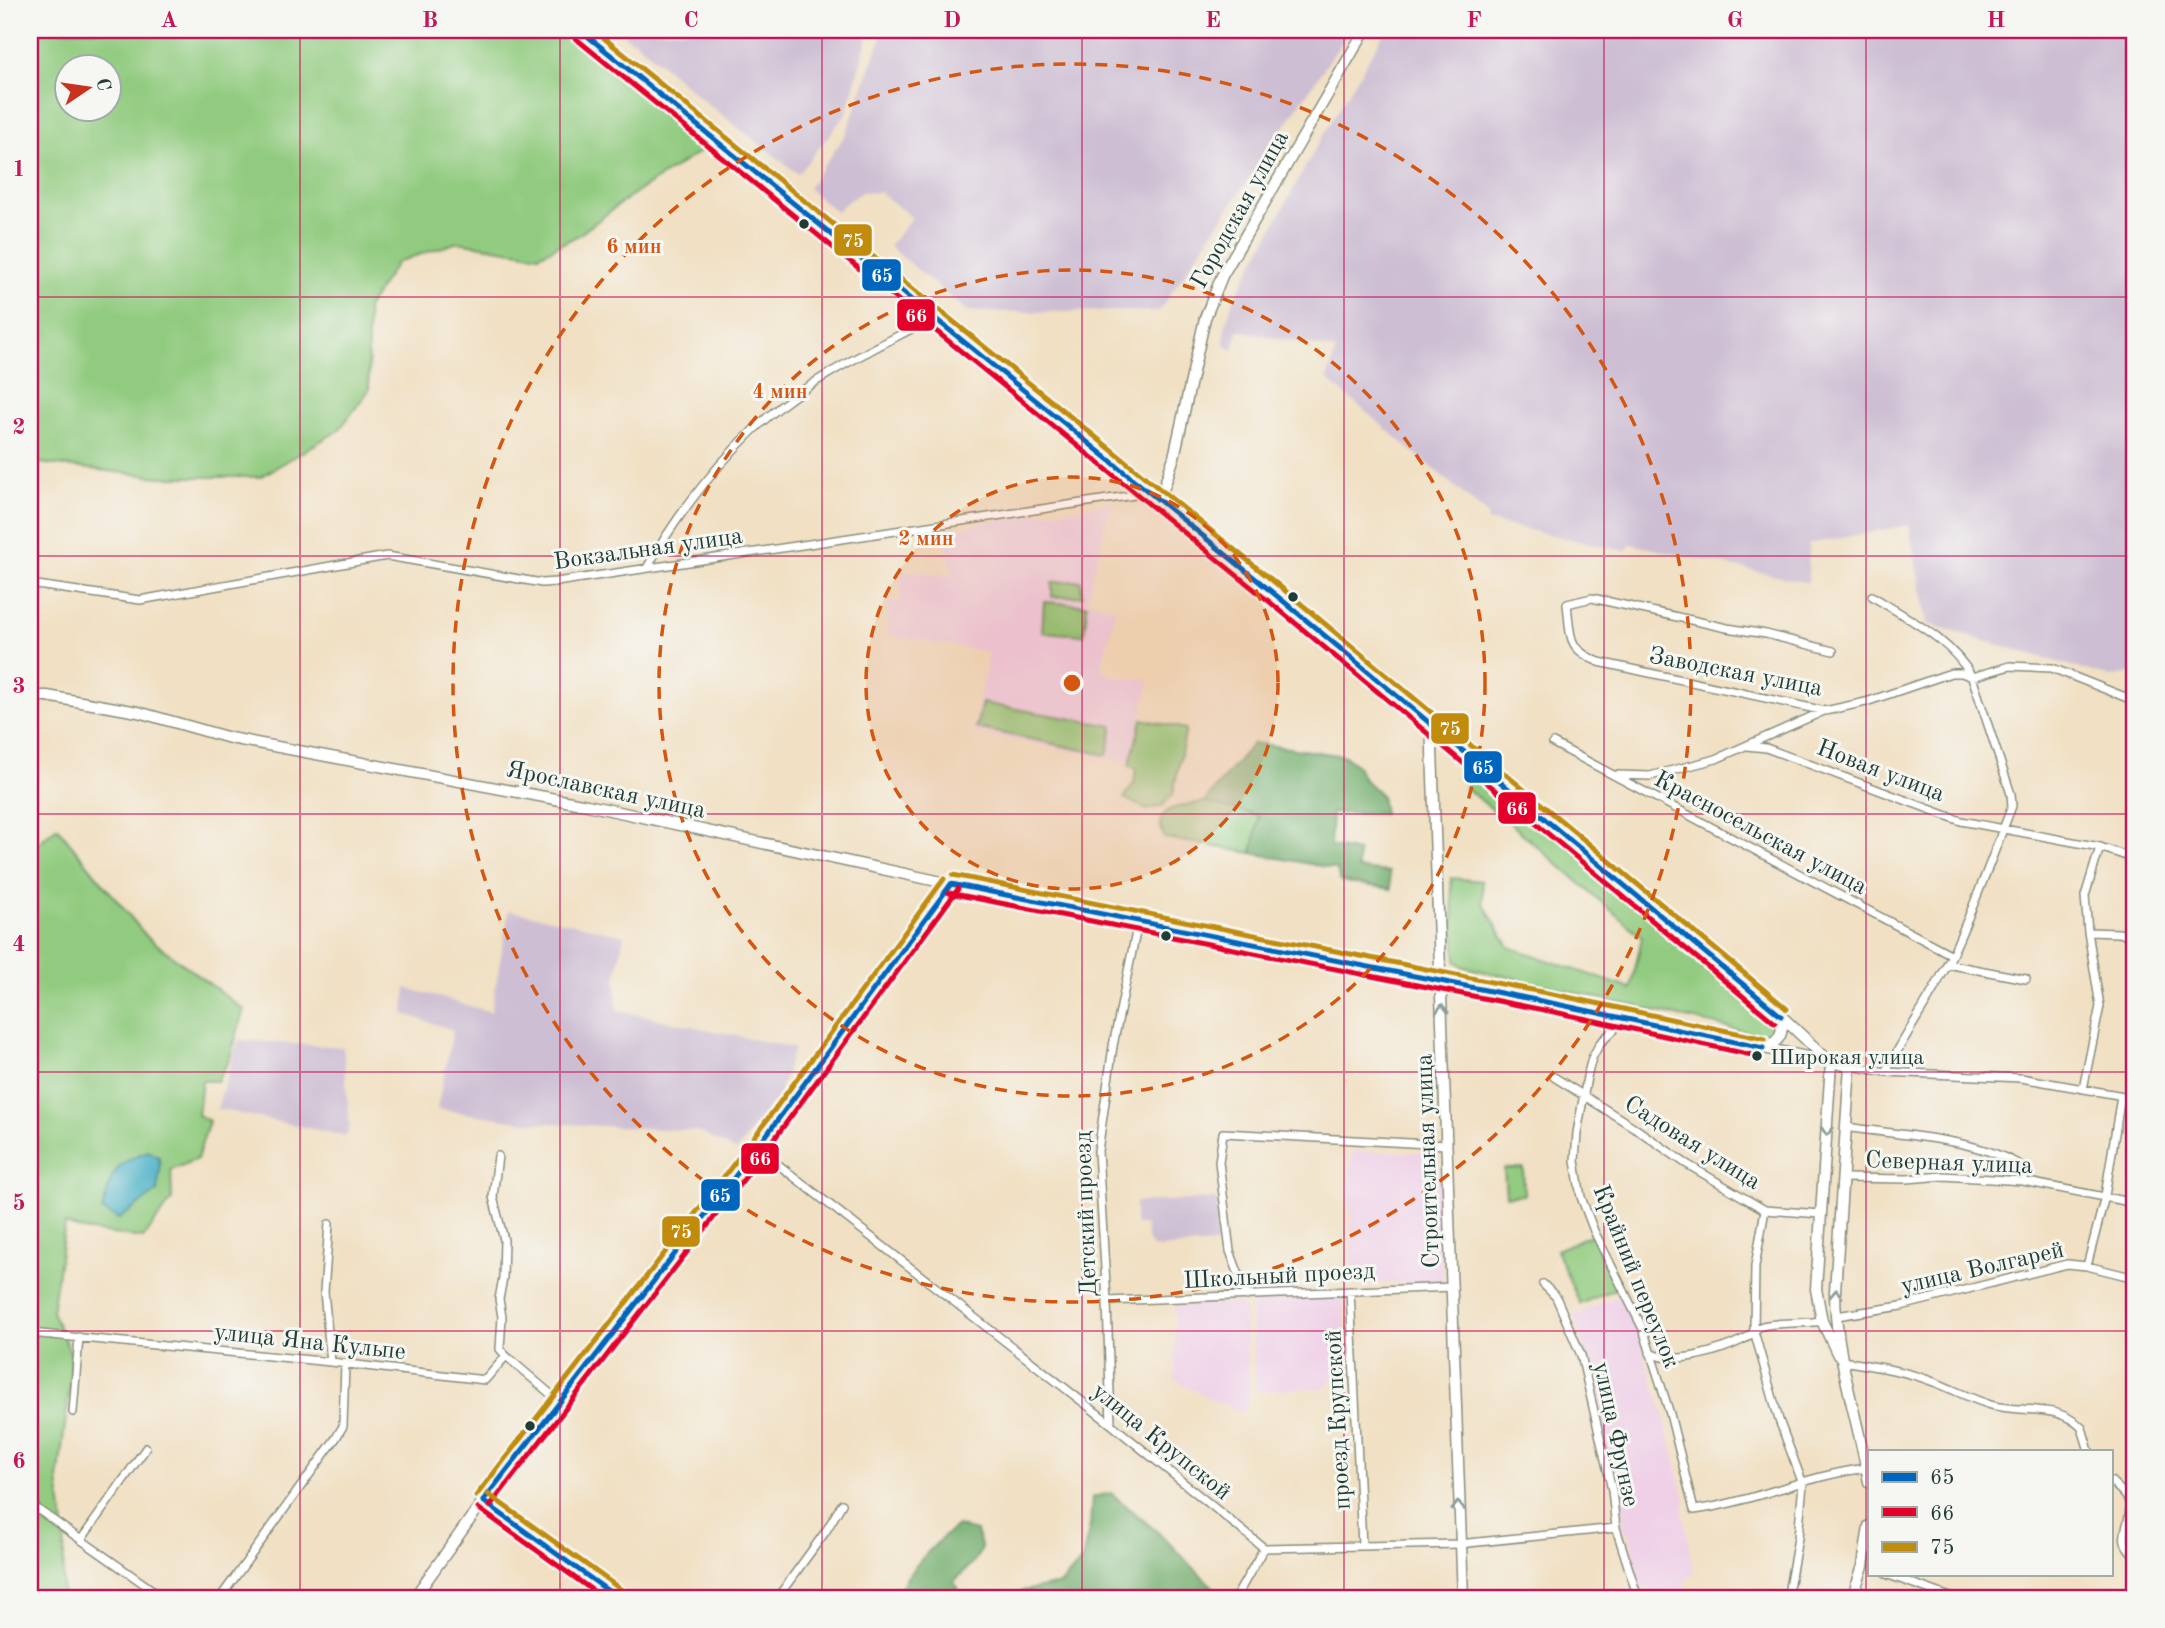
<svg xmlns="http://www.w3.org/2000/svg" width="2165" height="1628" font-family="'Old Standard TT',serif">
	<style>
		.built { fill: #efd0e7 }
		.industrial { fill: #cdbed3 }
		.green { fill: #91cb7f; stroke: #58845a; stroke-width: 2; fill-rule: evenodd }
		.forest { fill: #74af6e; stroke: #4a7651; stroke-width: 2 }
		.water { fill: #48b1c7; stroke: #34777e; stroke-width: 2 }
		.lines { fill: none; stroke-linecap: round; stroke-linejoin: round }
		.street-casing { stroke: #888e7c; stroke-width: 10 }
		.secondary-casing { stroke: #888e7c; stroke-width: 13 }
		.street { stroke: #fff; stroke-width: 7 }
		.secondary { stroke: #fff; stroke-width: 10 }
		.bus-1-casing { stroke: #f6f6f2; stroke-width: 10 }
		.bus-2-casing { stroke: #f6f6f2; stroke-width: 10 }
		.bus-3-casing { stroke: #f6f6f2; stroke-width: 10 }
		.bus-1 { stroke: #0065bd; stroke-width: 5 }
		.bus-2 { stroke: #e4002b; stroke-width: 5 }
		.bus-3 { stroke: #c18c0d; stroke-width: 5 }
		.oneway { stroke: #8f9e9a }
		.grid { fill: none; stroke: #c2185b; stroke-width: 2; stroke-opacity: 0.55 }
		.ring { fill: none; stroke: #d45610; stroke-width: 3.5; stroke-dasharray: 12 9 }
		.bus-dot { fill: #1f3d34; stroke: #f6f6f2; stroke-width: 2.5 }
		.labels { text-anchor: middle; stroke-width: 6; stroke-linejoin: round; paint-order: stroke }
		.bus-label { font-size: 22px; fill: #1f3d34; stroke: #f6f6f2; text-anchor: start }
		.street-label { font-size: 24px; fill: #1f3d34; stroke: #f6f6f2 }
		.centre { fill: #d45610; stroke: #f6f6f2; stroke-width: 3.5 }
		.ring-label { font-size: 21px; text-anchor: middle; font-weight: bold; fill: #d45610; stroke: #f6f6f2; stroke-width: 6; stroke-linejoin: round; paint-order: stroke }
		.line-badge { stroke: #f6f6f2; stroke-width: 2.5 }
		.badge-label { font-size: 19px; text-anchor: middle; font-weight: bold; fill: #fff }
		.neatline { fill: none; stroke: #c2185b; stroke-width: 2.5 }
		.grid-label { font-size: 23px; text-anchor: middle; font-weight: bold; fill: #c2185b }
	</style>
	<rect width="100%" height="100%" fill="#f6f6f2"/>
	<filter id="ink" filterUnits="userSpaceOnUse"><feTurbulence type="fractalNoise" baseFrequency=".0143" numOctaves="2"/><feDisplacementMap in="SourceGraphic" scale="14" xChannelSelector="R" yChannelSelector="G"/><feConvolveMatrix kernelMatrix="1 2 1 2 8 2 1 2 1" color-interpolation-filters="sRGB"/></filter>
	<filter id="wash" filterUnits="userSpaceOnUse"><feTurbulence type="fractalNoise" baseFrequency=".00686" numOctaves="4" result="noise"/><feDisplacementMap in="SourceGraphic" scale="28" xChannelSelector="R" yChannelSelector="G"/><feGaussianBlur stdDeviation="1.57" result="paint"/><feColorMatrix in="noise" values="0 0 0 0 0 0 0 0 0 0 0 0 0 0 0 0 0 1.4 0 .05"/><feComposite in="paint" operator="in"/></filter>
	<g filter="url(#wash)">
		<rect width="100%" height="100%" fill="#f1e0c3"/>
		<!-- built -->
		<path class="built" d="M1110,503L1087,601L1116,609L1101,667L1111,676L1150,680L1129,762L973,732L989,652L888,635L889,601H901V571L953,576L945,542H942L940,534L981,523Z
			M1352,1151L1439,1153L1443,1281L1353,1285L1349,1182Z
			M1343,1296L1349,1377L1330,1379V1387L1256,1391L1251,1301Z
			M1619,1296L1637,1331L1664,1416L1685,1500L1683,1514L1694,1572L1685,1581L1684,1597L1652,1598L1648,1588L1641,1589L1628,1532H1623L1619,1517L1624,1516L1615,1488L1585,1351L1573,1315Z
			M1243,1303L1250,1395L1244,1412L1214,1401L1175,1380V1305Z"/>
		<!-- industrial -->
		<path class="industrial" d="M618,30H870L846,114L798,174L699,97L633,39L631,41Z
			M884,30H1350L1159,311L993,312L967,311L889,246L912,218L881,193L862,192L849,200L836,212L808,188L846,134Z
			M1386,30H2135V672L2110,677L1927,624L1909,525L1809,544L1808,583L1631,544L1626,551L1487,521L1488,515L1327,379L1336,350L1238,330L1233,351L1224,344L1225,327L1232,303L1316,147Z
			M509,910L624,935L616,978L617,1010L794,1048L778,1096L736,1151L697,1131L526,1122L437,1109L453,1030L404,1014L406,988L491,1012Z
			M238,1040L343,1047L350,1126L346,1136L217,1109Z
			M1217,1199L1218,1244L1154,1248L1148,1242L1145,1225H1135V1202Z"/>
		<!-- green -->
		<path class="green" d="M30,30H565L707,147L626,199L579,235L539,255L458,242L397,262L367,308L369,390L339,430L260,477H160L30,462ZM108,66V108H66V66Z
			M1081,581L1082,596L1052,597V582Z
			M1044,602L1087,605L1084,635L1042,632Z
			M982,703L1113,726L1107,755L976,728Z
			M1142,719L1186,729L1173,794L1162,806L1147,810L1124,798L1134,783L1136,768L1129,766Z
			M1478,768L1768,1016L1773,1022V1030L1760,1035L1464,967L1456,961L1451,878L1482,881L1483,903L1509,947L1631,989L1642,937L1509,822L1465,788Z
			M1204,802L1260,816L1252,853L1165,838C1148,807 1182,806 1204,802Z
			M57,827L146,936L244,1010L229,1060L217,1081H202L198,1115L209,1121L197,1159L171,1170L172,1200L143,1238L83,1230L65,1224L52,1312L71,1354L70,1386L58,1480L65,1534L62,1598H30V850Z
			M1523,1168L1524,1195L1506,1196L1504,1169Z
			M1593,1234L1617,1288L1580,1304L1556,1250Z"/>
		<!-- forest -->
		<path class="forest" d="M1253,743L1345,756L1357,766L1364,779L1381,795L1384,814L1332,813L1330,846L1358,852V869L1389,872L1391,889L1340,881L1337,869L1252,853L1259,816L1204,802Z
			M1111,1493L1161,1535L1213,1587L1210,1598H1015L1023,1591L1061,1584L1082,1560L1090,1526L1092,1497Z
			M957,1526L976,1531L982,1549L971,1565L954,1581L961,1598H894C911,1569 930,1546 957,1526Z"/>
		<!-- water -->
		<path class="water" d="M148,1151L159,1157L160,1170L157,1192L119,1219L102,1210C113,1174 110,1165 148,1151Z"/>
	</g>
	<g filter="url(#ink)">
		<g class="lines">
			<!-- street casing -->
			<g class="street-casing">
				<path id="street" d="M647,568C677,514 723,455 770,415C818,374 878,347 934,317
					M30,584L140,600L387,556L542,583L556,582L1148,493
					M1872,596C1908,619 1951,639 1972,677L2011,794L2012,806C1993,855 1974,907 1952,955C1933,996 1906,1032 1886,1072
					M1833,651L1766,634L1727,628L1592,598L1567,604C1571,636 1566,649 1599,662L1825,711L1866,702L1951,673H1962L1972,677L2010,666L2052,668L2135,701
					M1553,743L1952,955
					M1747,746L1766,748L1961,821L2100,847L2135,859
					M1617,775L1650,776L1716,759L1824,711
					M2088,932L2118,933L2135,936
					M1947,964L2026,979
					M1617,1018L1614,1030L1600,1043L1592,1058L1587,1077L1577,1133L1575,1161L1581,1197L1594,1231L1643,1329L1670,1414L1694,1510C1753,1502 1808,1475 1867,1468
					M1850,1066L1886,1072L2021,1078L2135,1098
					M1554,1077L1635,1128L1685,1163L1765,1210L1821,1214
					M2083,1089L2100,1006L2088,932L2085,896L2100,847
					M1846,1127C1903,1136 1973,1137 2023,1167V1181
					M757,1148L1111,1424L1264,1548L1459,1544L1616,1528
					M498,1156L493,1197L504,1240L503,1278L499,1299L502,1317L500,1349L506,1356
					M1843,1178L1907,1179L1943,1176L2023,1181L2135,1203
					M1765,1210L1755,1266L1754,1331L1779,1420L1803,1484L1798,1538L1789,1588V1598
					M329,1224L324,1292L331,1362
					M2087,1266L2105,1196L2121,1096
					M1543,1284L1556,1297L1581,1355L1612,1490L1616,1528L1638,1598
					M1350,1291L1362,1546
					M1247,1296L1230,1251L1219,1162L1223,1133L1447,1145
					M1107,1301L1453,1287
					M1836,1316L1901,1306L2067,1264L2087,1266L2135,1278
					M30,1333L331,1362L485,1380L506,1356L560,1402
					M1650,1353C1675,1366 1720,1351 1744,1339C1751,1336 1755,1328 1762,1326C1776,1322 1803,1324 1822,1321
					M1842,1361C1872,1366 1902,1370 1931,1381C1951,1388 1970,1399 1991,1405C2022,1414 2056,1402 2082,1428L2089,1451
					M73,1412L79,1337
					M1111,1424L1107,1301L1098,1151L1113,1046L1138,922
					M2111,1481C2116,1487 2127,1494 2129,1502C2135,1522 2112,1538 2135,1555
					M30,1504L164,1598
					M81,1540L146,1448
					M1886,1574L1953,1598
					M220,1598L336,1438L343,1426L345,1364
					M777,1598L826,1531L842,1504
					M1238,1598L1236,1597L1264,1548
					M2133,1598L2135,1590"/>
			</g>
			<!-- secondary casing -->
			<g class="secondary-casing">
				<path id="secondary" d="M580,30L1288,605L1781,1016L1831,1063
					M1159,502L1174,457L1205,318L1222,276L1365,30
					M30,696H47L138,712L230,738L587,805L951,884L1233,942L1416,976L1850,1066L1835,1291C1835,1357 1858,1418 1869,1482
					M1431,722L1463,1598
					M1763,1048C1780,1042 1784,1034 1781,1016
					M1831,1063L1816,1289L1822,1321L1838,1355
					M483,1501L618,1598
					M414,1598L483,1501L757,1148L951,884
					M1852,1598L1863,1566L1869,1526"/>
			</g>
			<!-- street -->
			<use href="#street" class="street"/>
			<!-- secondary -->
			<use href="#secondary" class="secondary"/>
			<!-- bus-1 casing -->
			<g class="bus-1-casing">
				<path id="bus-1" d="M580,30L1288,605L1781,1016
					M951,884L1561,1005L1763,1048
					M483,1501L757,1148L951,884
					M483,1501L618,1598"/>
			</g>
			<!-- bus-2 casing -->
			<g class="bus-2-casing">
				<path id="bus-2" d="M574,37L1282,612L1775,1023
					M949,893L1559,1013L1761,1057
					M490,1506L764,1153L958,889
					M478,1508L603,1598"/>
			</g>
			<!-- bus-3 casing -->
			<g class="bus-3-casing">
				<path id="bus-3" d="M594,30L1294,598L1787,1009
					M953,875L1562,996L1765,1039
					M488,1494L623,1591
					M476,1496L750,1143L944,879"/>
			</g>
			<!-- bus-1 -->
			<use href="#bus-1" class="bus-1"/>
			<!-- bus-2 -->
			<use href="#bus-2" class="bus-2"/>
			<!-- bus-3 -->
			<use href="#bus-3" class="bus-3"/>
		</g>
		<!-- one-way arrows -->
		<defs><path id="oneway-chevron" d="M-2-3.5L2.5 0L-2 3.5" fill="none" stroke-width="1.6" stroke-linecap="round" stroke-linejoin="round" transform="scale(1.75)"/></defs>
		<g class="oneway">
			<use href="#oneway-chevron" transform="translate(1442 1009) rotate(-92)"/>
			<use href="#oneway-chevron" transform="translate(1827 1131) rotate(94)"/>
			<use href="#oneway-chevron" transform="translate(1836 1294) rotate(-88)"/>
			<use href="#oneway-chevron" transform="translate(1458 1506) rotate(-91)"/>
		</g>
	</g>
	<!-- grid -->
	<path class="grid" d="M300,30V1598M560,30V1598M822,30V1598M1082,30V1598M1344,30V1598M1604,30V1598M1866,30V1598M30,297H2135M30,556H2135M30,814H2135M30,1072H2135M30,1331H2135"/>
	<!-- distance rings -->
	<circle cx="1072" cy="683" r="206" fill="#d45610" fill-opacity=".12"/>
	<g class="ring">
		<circle cx="1072" cy="683" r="206"/>
		<circle cx="1072" cy="683" r="413"/>
		<circle cx="1072" cy="683" r="619"/>
	</g>
	<!-- markers -->
	<g class="bus-dot">
		<circle cx="804" cy="224" r="6"/>
		<circle cx="1293" cy="597" r="6"/>
		<circle cx="1166" cy="936" r="6"/>
		<circle cx="1757" cy="1056" r="6"/>
		<circle cx="530" cy="1426" r="6"/>
	</g>
	<g class="labels">
		<!-- bus labels -->
		<g class="bus-label">
			<text x="1770" y="1064">Широкая улица</text>
		</g>
		<!-- street labels -->
		<g class="street-label">
			<text transform="translate(1239 209) rotate(-61)" y="8">Городская улица</text>
			<text transform="translate(648 548) rotate(-8)" y="8">Вокзальная улица</text>
			<text transform="translate(1736 671) rotate(11)" y="8">Заводская улица</text>
			<text transform="translate(1881 770) rotate(21)" y="8">Новая улица</text>
			<text transform="translate(606 789) rotate(12)" y="8">Ярославская улица</text>
			<text transform="translate(1761 832) rotate(28)" y="8">Красносельская улица</text>
			<text transform="translate(1693 1142) rotate(32)" y="8">Садовая улица</text>
			<text transform="translate(1427 1161) rotate(-92)" y="8">Строительная улица</text>
			<text transform="translate(1949 1162) rotate(2)" y="8">Северная улица</text>
			<text transform="translate(1085 1214) rotate(-92)" y="8">Детский проезд</text>
			<text transform="translate(1982 1267) rotate(-13)" y="8">улица Волгарей</text>
			<text transform="translate(1279 1275) rotate(-3)" y="8">Школьный проезд</text>
			<text transform="translate(1637 1276) rotate(68)" y="8">Крайний переулок</text>
			<text transform="translate(310 1341) rotate(6)" y="8">улица Яна Кульпе</text>
			<text transform="translate(1337 1420) rotate(-93)" y="8">проезд Крупской</text>
			<text transform="translate(1617 1434) rotate(78)" y="8">улица Фрунзе</text>
			<text transform="translate(1162 1441) rotate(39)" y="8">улица Крупской</text>
		</g>
	</g>
	<circle cx="1072" cy="683" r="10" class="centre"/>
	<g class="ring-label">
		<text x="634" y="253">6 мин</text>
		<text x="780" y="398">4 мин</text>
		<text x="926" y="545">2 мин</text>
	</g>
	<g class="line-badge">
		<rect x="833" y="223" width="40" height="34" rx="7" fill="#c18c0d"/>
		<rect x="861" y="258" width="41" height="34" rx="7" fill="#0065bd"/>
		<rect x="896" y="298" width="40" height="34" rx="7" fill="#e4002b"/>
		<rect x="1430" y="712" width="40" height="33" rx="7" fill="#c18c0d"/>
		<rect x="1463" y="750" width="40" height="34" rx="7" fill="#0065bd"/>
		<rect x="1497" y="791" width="40" height="34" rx="7" fill="#e4002b"/>
		<rect x="740" y="1142" width="40" height="33" rx="7" fill="#e4002b"/>
		<rect x="700" y="1178" width="41" height="34" rx="7" fill="#0065bd"/>
		<rect x="661" y="1215" width="40" height="33" rx="7" fill="#c18c0d"/>
	</g>
	<g class="badge-label">
		<text x="853" y="247">75</text>
		<text x="882" y="282">65</text>
		<text x="916" y="322">66</text>
		<text x="1450" y="735">75</text>
		<text x="1483" y="774">65</text>
		<text x="1517" y="815">66</text>
		<text x="760" y="1165">66</text>
		<text x="720" y="1202">65</text>
		<text x="681" y="1238">75</text>
	</g>
	<!-- margin -->
	<rect width="2165" height="1628" fill="none" stroke="#f6f6f2" stroke-width="77"/>
	<!-- legend -->
	<rect x="1868" y="1450" width="245" height="126" fill="#f6f6f2" stroke="#a0aca6" stroke-width="2"/>
	<rect x="1882" y="1472" width="35" height="10" fill="#0065bd" stroke="#a0aca6" stroke-width="2"/>
	<text x="1930" y="1484" font-size="21" fill="#1f3d34">65</text>
	<rect x="1882" y="1507" width="35" height="10" fill="#e4002b" stroke="#a0aca6" stroke-width="2"/>
	<text x="1930" y="1520" font-size="21" fill="#1f3d34">66</text>
	<rect x="1882" y="1542" width="35" height="10" fill="#c18c0d" stroke="#a0aca6" stroke-width="2"/>
	<text x="1930" y="1554" font-size="21" fill="#1f3d34">75</text>
	<!-- north arrow -->
	<g transform="translate(88 88) rotate(77)"><circle r="33" fill="#f6f6f2" stroke="#a0aca6" stroke-width="2"/>
	<path d="M0-5L12 26L0 18L-12 26Z" fill="#c8321e"/>
	<text y="-10" font-size="19" font-weight="bold" text-anchor="middle" fill="#1f3d34">С</text>
	</g>
	<rect x="38" y="38" width="2088" height="1552" class="neatline"/>
	<g class="grid-label">
		<text x="169" y="27">A</text>
		<text x="430" y="27">B</text>
		<text x="691" y="27">C</text>
		<text x="952" y="27">D</text>
		<text x="1213" y="27">E</text>
		<text x="1474" y="27">F</text>
		<text x="1735" y="27">G</text>
		<text x="1996" y="27">H</text>
		<text x="19" y="176">1</text>
		<text x="19" y="434">2</text>
		<text x="19" y="693">3</text>
		<text x="19" y="951">4</text>
		<text x="19" y="1210">5</text>
		<text x="19" y="1468">6</text>
	</g>
</svg>
